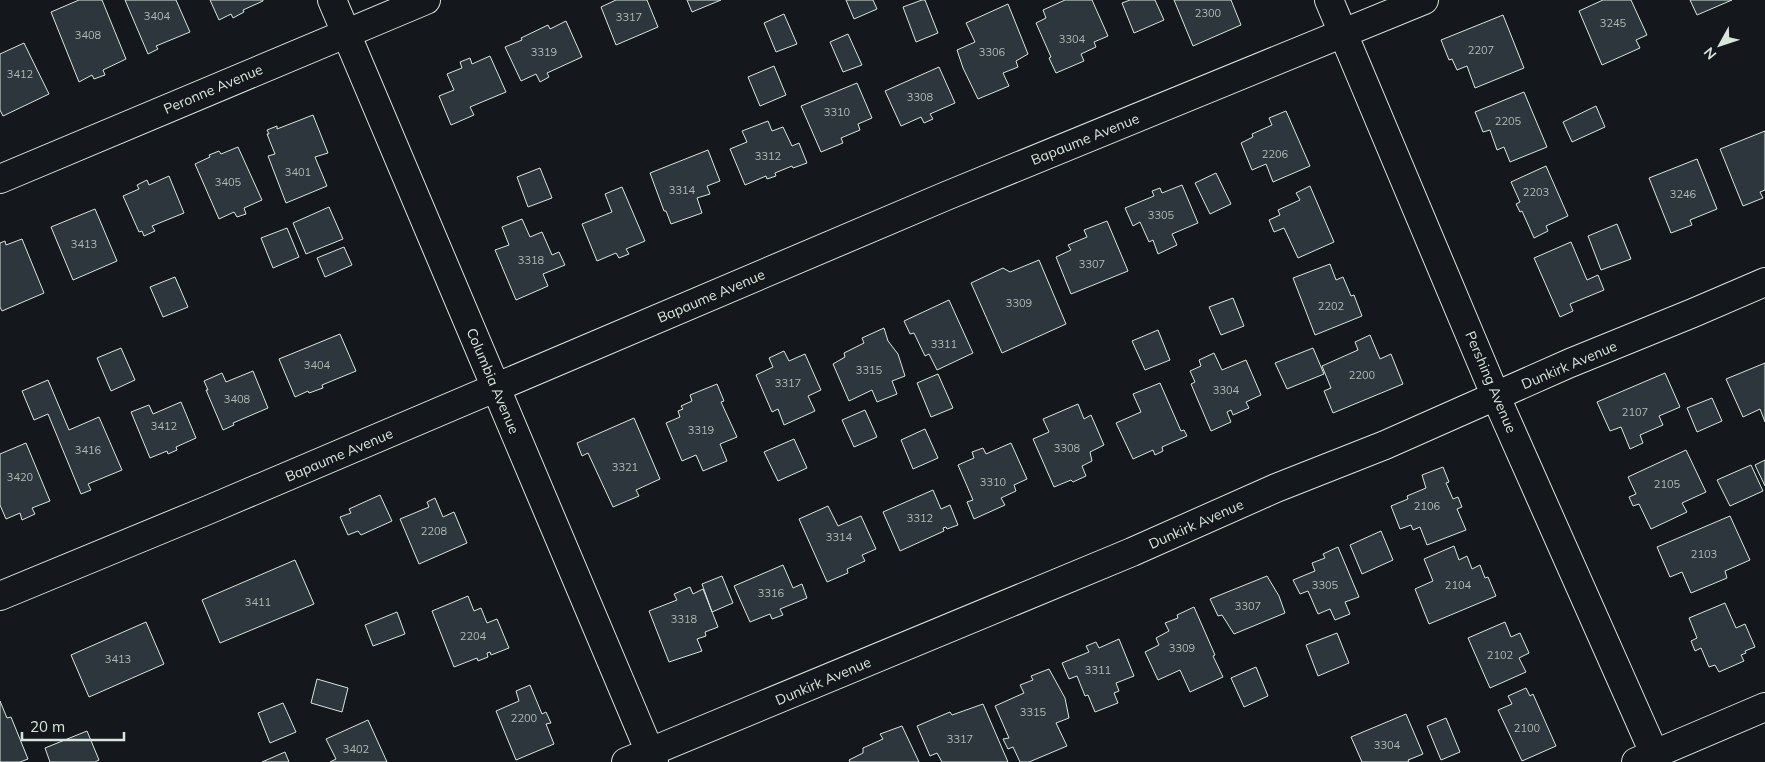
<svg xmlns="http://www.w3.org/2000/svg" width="1765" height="762" font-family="Mulish,sans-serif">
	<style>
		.building { fill: #2c363c; stroke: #d8e6dc }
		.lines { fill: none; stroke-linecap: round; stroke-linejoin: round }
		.minor-casing { stroke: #d8e6dc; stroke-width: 30 }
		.minor { stroke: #14181c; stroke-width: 28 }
		.labels { text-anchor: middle; stroke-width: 4; stroke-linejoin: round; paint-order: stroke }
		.number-label { font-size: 11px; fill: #adbab4 }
		.street-label { font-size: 14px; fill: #d8e6dc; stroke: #14181c }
	</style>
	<rect width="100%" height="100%" fill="#14181c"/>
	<!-- building -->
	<path class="building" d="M79,0H102L126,59L103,70L105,75L94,79L92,75L79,82L51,12Z
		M125,0H176L190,32L156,46L158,49L148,54Z
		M210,0H263V1L243,10L244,12L233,18L231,14L219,20Z
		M616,0H647L658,27L616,45L601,7Z
		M687,0H721L692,12Z
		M846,0H873L877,9L854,19Z
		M922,0H925L938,33L916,42L903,7Z
		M1065,0H1092L1108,36L1094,42L1096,47L1081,54L1084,61L1056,73L1049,58L1051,57L1036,23L1046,18L1043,10Z
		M1130,0H1155L1164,20L1134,33L1122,3Z
		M1174,0H1231L1241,25L1193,46Z
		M1603,0H1631L1647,35L1636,40L1640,48L1602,65L1579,11Z
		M1690,0H1732L1697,15Z
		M1008,4L1028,54L1016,61L1018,67L1003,73L1009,86L978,99L963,68L957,50L975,42L966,23Z
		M784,14L797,44L776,52L764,23Z
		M1503,15L1524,68L1475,88L1467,66L1457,70L1452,59L1449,60L1441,40Z
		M566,21L582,57L547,73L549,77L540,82L536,74L521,81L505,47L522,40L521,38L548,25L550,29Z
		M848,34L862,65L843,72L830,42Z
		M24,43L49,94L3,116L0,110V54Z
		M490,56L506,92L470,107L474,115L451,125L439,96L454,90L447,74L462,68L460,62L470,58L472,64Z
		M774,66L786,95L760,106L748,77Z
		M939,67L955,103L930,114L933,119L924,123L921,117L901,126L885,91Z
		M857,83L872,118L858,124L860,130L841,138L843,143L821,152L801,106Z
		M1524,92L1547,147L1510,162L1504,147L1497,150L1490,130L1483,132L1475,112Z
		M1596,106L1605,127L1572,142L1563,122Z
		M1286,111L1310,166L1273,182L1266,164L1252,170L1241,143L1253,137L1252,134L1272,125L1269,118Z
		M313,115L328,153L315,157L327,186L286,203L268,156L275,154L267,134H269L267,130L277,126V129Z
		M768,121L772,131L783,127L792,146L799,143L807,163L793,168L792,166L775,173L776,176L767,179L766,176L745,185L730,149L747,142L742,131Z
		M1765,131V190L1760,192L1763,198L1743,206L1720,149Z
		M238,147L262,200L244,208L246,214L237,217L234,212L219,219L195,164L210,157L209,155L219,151L221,154Z
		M708,150L720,181L707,186L710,194L697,198L702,213L671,224L666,211H664L650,173Z
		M1697,159L1717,209L1690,220L1692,225L1671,233L1649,178Z
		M1546,166L1568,216L1546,226L1548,231L1534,238L1522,211L1520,212L1516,204L1520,202L1511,182Z
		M540,168L552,198L528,207L517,177Z
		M1216,173L1231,204L1210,214L1195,183Z
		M169,176L184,213L152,226L155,231L144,236L142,231L139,232L123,196L139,189L137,185L147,180L149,185Z
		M1182,185L1198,223L1172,234L1177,245L1158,254L1153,240L1149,242L1140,222L1133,226L1125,208L1154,196L1152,191L1160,188L1162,193Z
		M1310,186L1334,242L1298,258L1284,228L1274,232L1269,220L1280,215L1278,210L1300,200L1296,193Z
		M622,187L645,241L626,249L629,254L619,258L616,253L597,261L582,224L612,212L605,194Z
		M329,207L343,239L306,254L293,223Z
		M95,209L117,261L73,280L51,227Z
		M522,219L530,237L542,232L552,255L559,252L565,265L543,274L548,286L516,300L495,250L509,245L502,227Z
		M1107,221L1128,271L1071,294L1056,257L1071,250L1068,245L1087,237L1084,230Z
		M1617,224L1631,259L1601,270L1588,236Z
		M287,228L299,257L273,268L261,238Z
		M22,239L44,293L2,311L0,307V243L5,241L6,245Z
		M1571,242L1587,280L1598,275L1604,290L1570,304L1573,311L1560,317L1534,258Z
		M344,247L352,265L325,277L317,258Z
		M1039,260L1066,324L1002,353L971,283L1003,268L1010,272Z
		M1330,264L1336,280L1343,277L1351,296L1354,295L1362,316L1315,335L1293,278Z
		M175,277L188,307L163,317L150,287Z
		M1233,298L1244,326L1221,335L1209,307Z
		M949,300L973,353L937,370L929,354L925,356L914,333L910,334L904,321Z
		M884,328L888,341L898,354L905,376L892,381L897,394L877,402L872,390L849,401L833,364L845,357L844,353L864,343L862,338Z
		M1158,330L1170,360L1145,370L1132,341Z
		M340,334L356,371L322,385L323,388L309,393L308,391L295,397L279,359Z
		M1370,335L1380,359L1391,354L1403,384L1333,413L1324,391L1331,388L1322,366L1358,350L1355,342Z
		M121,348L135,380L111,391L97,358Z
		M1313,348L1324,374L1287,389L1275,363Z
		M784,351L789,361L805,354L821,390L808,396L815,411L784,425L778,409L772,412L756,375L773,367L769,358Z
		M1214,353L1222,370L1246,360L1261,395L1246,402L1249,408L1233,415L1231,410L1227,412L1231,422L1211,431L1191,384L1195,382L1190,371L1201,366L1199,360Z
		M1765,363V422L1760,409L1743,417L1726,379Z
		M253,371L268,408L233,423L234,425L223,430L206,390H208L204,381L222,373L226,382Z
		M1665,373L1680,407L1659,416L1663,425L1640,435L1643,443L1630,449L1621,427L1610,431L1597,402Z
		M938,374L953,408L931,417L917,383Z
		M48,380L69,430L99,417L122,470L88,484L91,490L81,494L48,414L34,420L22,391Z
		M1160,383L1181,431L1184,430L1187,436L1162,447L1163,451L1155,455L1153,450L1133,459L1116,423L1141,412L1133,394Z
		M717,384L724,401L721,402L737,437L720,444L727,461L703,471L696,455L682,461L666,423L680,417L678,411L683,409L681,406L692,401L690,395Z
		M1712,398L1722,421L1697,432L1687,408Z
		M181,402L196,438L176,447L177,450L168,454L167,451L150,458L131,412L149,405L153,414Z
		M1078,404L1084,419L1091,415L1104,445L1090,452L1092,461L1082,466L1086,476L1073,482L1071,480L1054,487L1033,439L1049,432L1043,419Z
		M865,410L877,437L854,447L842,420Z
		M634,418L660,479L636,490L639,496L613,507L588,453L582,456L577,443Z
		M925,429L938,458L913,469L901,440Z
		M794,439L807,468L778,481L764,452Z
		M26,443L50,501L32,508L35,514L22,520L20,513L6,519L0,505V454Z
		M1011,443L1027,479L1014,485L1016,491L1001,498L1005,505L974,519L967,502L973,500L958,465L974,458L972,452L983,448L986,454Z
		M1686,450L1706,492L1682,503L1687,512L1651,529L1639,504L1633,506L1629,497L1636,494L1628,477Z
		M1765,460V486L1755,465Z
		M1751,465L1763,491L1730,506L1717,480Z
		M1443,467L1449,482L1446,483L1453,499L1458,497L1462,507L1457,509L1466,530L1427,545L1420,527L1413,530L1411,525L1400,529L1391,506L1408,499L1407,496L1426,488L1422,475Z
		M933,490L941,509L950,505L958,525L947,529L946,527L943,528L944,531L900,551L883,512Z
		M380,495L392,521L361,535L358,531L348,535L340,517L351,513L349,509Z
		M435,498L443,517L454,512L467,543L419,564L400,519L429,507L427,502Z
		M828,506L838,526L861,516L876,549L862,555L865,561L847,569L848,573L827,582L799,519Z
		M1730,516L1750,560L1725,571L1727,578L1691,593L1682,572L1670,577L1657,547Z
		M1381,531L1393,560L1362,574L1350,545Z
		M1454,546L1459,560L1467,556L1472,569L1480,565L1485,578L1488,577L1496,596L1429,624L1415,589L1433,581L1424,559Z
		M1338,547L1359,597L1345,602L1350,614L1335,620L1330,609L1318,614L1308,591L1300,594L1293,580L1315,571L1312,563L1325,558L1323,554Z
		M295,560L314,604L220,643L202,600Z
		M783,565L793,588L802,584L807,598L780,609L783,615L772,619L770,614L750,622L734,586Z
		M722,576L733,603L712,612L702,584Z
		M1267,576L1279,596L1285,613L1234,634L1222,615L1218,616L1210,599Z
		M690,587L693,594L703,589L718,627L705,632L706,636L697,639L702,651L669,662L649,611L677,600L674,594Z
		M468,596L474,611L481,608L487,623L497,619L509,648L491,655L490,652L487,653L488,657L478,661L477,658L454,667L432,611Z
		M1725,603L1736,628L1745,624L1755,647L1745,651L1746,653L1741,655L1744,661L1719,672L1715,665L1709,667L1701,648L1695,651L1691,641L1697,638L1689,618Z
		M1194,607L1215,655L1213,656L1223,677L1190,692L1180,670L1158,680L1145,652L1159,645L1156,638L1169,631L1165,623L1178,618L1177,615Z
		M397,612L405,634L373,646L365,625Z
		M146,622L164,664L89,697L71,655Z
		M1505,622L1511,637L1520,633L1529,653L1519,658L1526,672L1490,688L1468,638Z
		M1337,633L1349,663L1318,676L1306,645Z
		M1119,639L1134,676L1116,683L1119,691L1114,693L1118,703L1095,712L1088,695L1085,696L1077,676L1069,679L1062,663L1089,652L1086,646L1096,642L1099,648Z
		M1256,667L1268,696L1244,707L1231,678Z
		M1049,669L1065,698L1069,718L1056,723L1067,746L1029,762H1020L1013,747L1008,749L1003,739L1009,738L995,706L1024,693L1020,685L1033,680L1031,676Z
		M317,679L348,688L342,712L311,703Z
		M530,685L542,714L546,712L551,723L546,724L554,744L516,760L496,711L519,701L516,691Z
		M1526,688L1530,696L1533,694L1556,746L1522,761L1498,710L1512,704L1508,696Z
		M0,701L7,718L11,717L28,759L20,762H0Z
		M283,703L296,732L270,743L258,713Z
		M983,704L1008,762H942L937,753L930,756L917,726L950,712L952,715Z
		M1406,714L1423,754L1408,760L1409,762H1362L1351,737Z
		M1446,718L1460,752L1441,760L1427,726Z
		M368,720L387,762H330L336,759L326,739Z
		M902,726L919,762H850L849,760L863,753V748L883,739L880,734Z
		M87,731L99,760L95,762H50L45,748Z
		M285,752L289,762H262Z"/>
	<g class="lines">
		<!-- minor casing -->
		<g class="minor-casing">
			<path id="minor" d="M332,0L654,762
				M1329,0L1496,397L1658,762
				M0,179L426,0
				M0,596L208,510L946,196L1424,0
				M626,762L1132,552L1276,488L1385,445L1570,363L1693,313L1765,282
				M1636,762L1765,707"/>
		</g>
		<!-- minor -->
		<use href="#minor" class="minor"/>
	</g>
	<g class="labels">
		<!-- number labels -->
		<g class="number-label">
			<text x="1208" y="17">2300</text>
			<text x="157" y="20">3404</text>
			<text x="629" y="21">3317</text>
			<text x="1613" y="27">3245</text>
			<text x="88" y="39">3408</text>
			<text x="1072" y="43">3304</text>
			<text x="1481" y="54">2207</text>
			<text x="544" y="56">3319</text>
			<text x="992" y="56">3306</text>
			<text x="20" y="78">3412</text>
			<text x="920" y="101">3308</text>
			<text x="837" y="116">3310</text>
			<text x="1508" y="125">2205</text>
			<text x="1275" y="158">2206</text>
			<text x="768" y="160">3312</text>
			<text x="298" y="176">3401</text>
			<text x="228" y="186">3405</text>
			<text x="682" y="194">3314</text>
			<text x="1536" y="196">2203</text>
			<text x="1683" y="198">3246</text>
			<text x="1161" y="219">3305</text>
			<text x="84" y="248">3413</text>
			<text x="531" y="264">3318</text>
			<text x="1092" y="268">3307</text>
			<text x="1019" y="307">3309</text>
			<text x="1331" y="310">2202</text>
			<text x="944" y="348">3311</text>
			<text x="317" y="369">3404</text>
			<text x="869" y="374">3315</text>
			<text x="1362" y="379">2200</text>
			<text x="788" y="387">3317</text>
			<text x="1226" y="394">3304</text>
			<text x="237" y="403">3408</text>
			<text x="1635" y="416">2107</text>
			<text x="164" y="430">3412</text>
			<text x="701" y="434">3319</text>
			<text x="1067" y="452">3308</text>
			<text x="88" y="454">3416</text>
			<text x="625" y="471">3321</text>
			<text x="20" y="481">3420</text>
			<text x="993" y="486">3310</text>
			<text x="1667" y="488">2105</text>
			<text x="1427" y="510">2106</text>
			<text x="920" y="522">3312</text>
			<text x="434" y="535">2208</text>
			<text x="839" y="541">3314</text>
			<text x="1704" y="558">2103</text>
			<text x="1325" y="589">3305</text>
			<text x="1458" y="589">2104</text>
			<text x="771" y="597">3316</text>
			<text x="258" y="606">3411</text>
			<text x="1248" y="610">3307</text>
			<text x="684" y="623">3318</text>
			<text x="473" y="640">2204</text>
			<text x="1182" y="652">3309</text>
			<text x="1500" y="659">2102</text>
			<text x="118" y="663">3413</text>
			<text x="1098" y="674">3311</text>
			<text x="1033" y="716">3315</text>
			<text x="524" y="722">2200</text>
			<text x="1527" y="732">2100</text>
			<text x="960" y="743">3317</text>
			<text x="1387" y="749">3304</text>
			<text x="356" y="753">3402</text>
		</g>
		<!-- street labels -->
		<g class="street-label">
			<text transform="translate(213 89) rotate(-23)" y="5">Peronne Avenue</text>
			<text transform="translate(1085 139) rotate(-22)" y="5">Bapaume Avenue</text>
			<text transform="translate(711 296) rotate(-23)" y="5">Bapaume Avenue</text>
			<text transform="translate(1569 365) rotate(-23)" y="5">Dunkirk Avenue</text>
			<text transform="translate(493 381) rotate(67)" y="5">Columbia Avenue</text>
			<text transform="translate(1491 382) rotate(67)" y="5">Pershing Avenue</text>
			<text transform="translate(339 455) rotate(-23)" y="5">Bapaume Avenue</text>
			<text transform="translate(1196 524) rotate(-24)" y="5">Dunkirk Avenue</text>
			<text transform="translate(823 681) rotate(-23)" y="5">Dunkirk Avenue</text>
		</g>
	</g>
	<!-- north arrow -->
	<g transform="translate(1720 45) rotate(230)" stroke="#14181c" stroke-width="4" paint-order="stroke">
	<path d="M0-4L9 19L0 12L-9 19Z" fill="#d8e6dc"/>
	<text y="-8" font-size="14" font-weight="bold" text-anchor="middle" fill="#d8e6dc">N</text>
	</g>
	<!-- scale -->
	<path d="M22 732v8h102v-8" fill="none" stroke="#d8e6dc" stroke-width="2.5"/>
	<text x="30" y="732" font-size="15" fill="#d8e6dc" stroke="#14181c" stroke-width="4" paint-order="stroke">20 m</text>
</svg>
